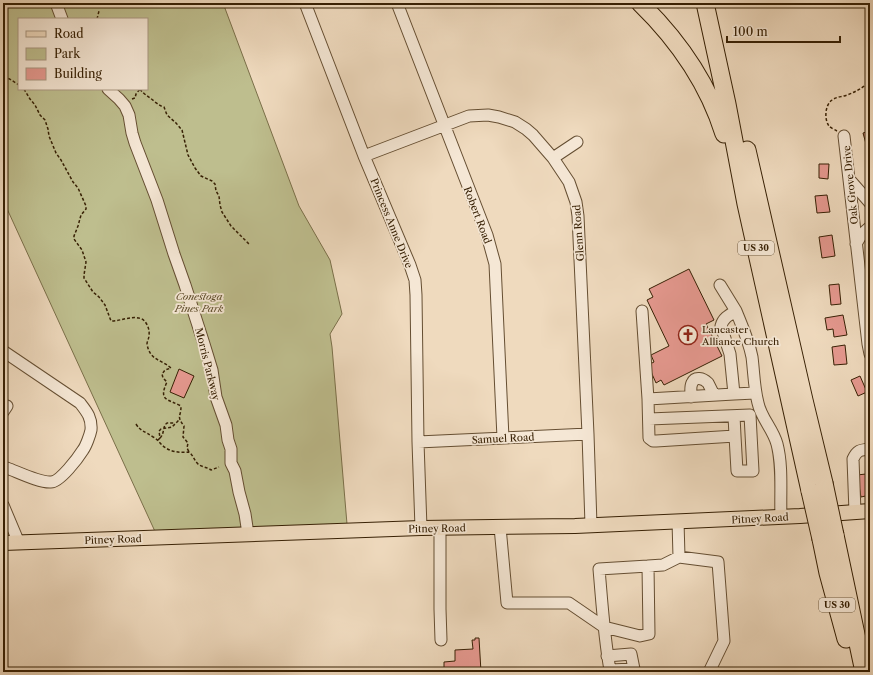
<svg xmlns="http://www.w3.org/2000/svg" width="873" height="675" font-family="'Libre Caslon Text',serif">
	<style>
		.green { fill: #bebe8e; stroke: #7a6f49; fill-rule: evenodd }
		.building { fill: #e69990; stroke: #372004 }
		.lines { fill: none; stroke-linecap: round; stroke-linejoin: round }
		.minor-casing { stroke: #654e32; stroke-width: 13 }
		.major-casing { stroke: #372004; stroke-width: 16 }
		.highway-casing { stroke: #372004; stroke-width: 19 }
		.path { stroke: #372004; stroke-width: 1.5; stroke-dasharray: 3 2; stroke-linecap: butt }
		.minor { stroke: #f5e7d5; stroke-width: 11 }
		.major { stroke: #efdabe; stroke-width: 14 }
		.highway { stroke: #efdabe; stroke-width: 17 }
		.highway-bridge-casing { stroke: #372004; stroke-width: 19; stroke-linecap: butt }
		.highway-bridge { stroke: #efdabe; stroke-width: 17 }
		.labels { text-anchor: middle; stroke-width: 3.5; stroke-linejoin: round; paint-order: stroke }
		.shield { fill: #f5e7d5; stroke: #705c43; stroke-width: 1 }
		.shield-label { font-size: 9px; font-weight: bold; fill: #372004 }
		.street-label { font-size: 10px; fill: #372004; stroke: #f5e7d5 }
		.park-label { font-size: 10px; font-style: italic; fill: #604f2d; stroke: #f5e7d5 }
		.poi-label { font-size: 10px; fill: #372004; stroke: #f5e7d5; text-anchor: start }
	</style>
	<rect width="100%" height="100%" fill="#efdabe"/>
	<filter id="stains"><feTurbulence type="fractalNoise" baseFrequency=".005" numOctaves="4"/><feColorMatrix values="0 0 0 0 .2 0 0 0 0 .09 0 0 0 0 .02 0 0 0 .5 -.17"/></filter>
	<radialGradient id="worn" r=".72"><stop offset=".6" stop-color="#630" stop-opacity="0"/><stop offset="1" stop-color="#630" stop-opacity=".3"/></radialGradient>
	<!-- green -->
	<path class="green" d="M3,3H223L299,206L330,260L342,314L330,334L332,347L347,524L158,538L3,200ZM19,19H147V89H19Z"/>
	<!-- building -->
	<path class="building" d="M870,131V151H868L863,133Z
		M819,164H829L828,179L819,178Z
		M827,195L830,212L817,213L815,196Z
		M832,235L835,256L822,258L819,237Z
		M689,269L714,320L706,324L722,356L664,385L661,380L656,383L648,365L654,362L651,355L669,346L647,300L653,297L649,289Z
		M839,284L841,304L831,305L829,285Z
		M843,315L847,335L834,337L833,329L827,330L825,318Z
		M845,345L847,364L834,365L832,347Z
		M179,369L194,376L184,398L170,392Z
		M860,376L867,392L858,396L851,380Z
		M866,474H870V495L861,497L857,475Z
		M475,638H479L481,672H444V662L455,661V650L473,649L472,640H475Z"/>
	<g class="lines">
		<!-- minor casing -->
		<g class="minor-casing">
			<path id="minor" d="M56,3L62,19
				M305,3L364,156L410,265L415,280L416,295L418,442L421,528
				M397,3L487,235L495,264L503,438
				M108,89L119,99L125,106L129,115L132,133L135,143L157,200L174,254L185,285L204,344L212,370L216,397L226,425L228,440L231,449V463L235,471L239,492L245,514L248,534
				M844,136L868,344L870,354
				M364,156L469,116L488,115L499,117L515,122L526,129L533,135L553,158L569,182L576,202L578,216L588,434L591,525
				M553,158L577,142
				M849,179L870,203
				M856,244L862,234L870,227
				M720,285L736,311
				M642,311L648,399
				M3,351L80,403C87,412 92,418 91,430C90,435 86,446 83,450C78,458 60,482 51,482C40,483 18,472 7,468L3,469
				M734,394L755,393
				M691,397C691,392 690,387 692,383C695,376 703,378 708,383C710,387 712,391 714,395
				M3,412L7,406
				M734,416L735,436
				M649,419L750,415L753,471H737L735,436L656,441H653L649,438L648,399L734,394L730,354L721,326C723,318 729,315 736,311C742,326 749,341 752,357C754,373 754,388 758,403C761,418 773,429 777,444C783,467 780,493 781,517
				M418,442L588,434
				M3,505L19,543
				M855,512L853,459C857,450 860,450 870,449
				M678,521L679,557
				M440,527V609L441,640
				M500,527L507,603H569L604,627L640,636L649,634L648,566L663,565L679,557L718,562L724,641L709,672
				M607,656L631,654L634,669L610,670C604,637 602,603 599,569L648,566"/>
		</g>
		<!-- major casing -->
		<g class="major-casing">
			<path id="major" d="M3,543L421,528L575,526L800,516L870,511"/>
		</g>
		<!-- highway casing -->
		<g class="highway-casing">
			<path id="highway" d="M640,3C678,40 708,83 724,134
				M705,3L727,104L746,204L810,491
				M747,150L804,400L824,483
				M835,535L864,672
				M821,539L828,573L846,639"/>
		</g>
		<!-- path -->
		<path class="path" d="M97,19L99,11
			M3,70L8,78L19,85
			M24,89L30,99L35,105L40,115L45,120L48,129L49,136L56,153L61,160L73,182L78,188L86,206V209L81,215L78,226L74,236V239L82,250L86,262L84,275V278L93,292L99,297L105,305L111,321C121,321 130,316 139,318C146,319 150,329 149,335C149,339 147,341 147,344C150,361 161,359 171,368L165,370L162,374L163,378L167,382C158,401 168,399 181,406C181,418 176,415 184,426L183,437L188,443L187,448L189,452
			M140,89C144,95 150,97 155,102C158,104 160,106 164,107L167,115L176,123L182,130L188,155L195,168L201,176L212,181L215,184L216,191L219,196L220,205L222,212L231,226L249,244
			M132,99L135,98L136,94L140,89
			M837,131C835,130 831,128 829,126C824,119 825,105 832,100C836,97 840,97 844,96C854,93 862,88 870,82
			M136,424C141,432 145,431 153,437C157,439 159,442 162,445C169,452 180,453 189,452C193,455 194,460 198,464C201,467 207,467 211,470L219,467
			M160,438C165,433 162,427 167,423H175
			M158,440L160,438L159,431L161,429L172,427L179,420"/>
		<!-- minor -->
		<use href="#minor" class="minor"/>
		<!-- major -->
		<use href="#major" class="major"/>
		<!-- highway -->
		<use href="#highway" class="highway"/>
		<!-- highway-bridge casing -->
		<g class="highway-bridge-casing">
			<path id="highway-bridge" d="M824,483L835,535
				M810,491L821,539"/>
		</g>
		<!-- highway-bridge -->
		<use href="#highway-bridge" class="highway-bridge"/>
	</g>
	<!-- icons -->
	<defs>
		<g id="church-ring" transform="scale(1)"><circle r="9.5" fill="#f5e7d5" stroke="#8f2418" stroke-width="1.5"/><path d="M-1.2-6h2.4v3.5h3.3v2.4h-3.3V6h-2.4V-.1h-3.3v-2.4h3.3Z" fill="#8f2418"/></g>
	</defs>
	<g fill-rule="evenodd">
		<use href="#church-ring" x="688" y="335"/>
	</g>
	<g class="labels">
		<!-- shield labels -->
		<g class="shield">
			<rect x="738" y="241" width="36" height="14" rx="3"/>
			<rect x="819" y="598" width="36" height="14" rx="3"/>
		</g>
		<g class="shield-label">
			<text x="756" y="251">US 30</text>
			<text x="837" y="608">US 30</text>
		</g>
		<!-- street labels -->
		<g class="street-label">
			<text transform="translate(850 185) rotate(-96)" y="4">Oak Grove Drive</text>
			<text transform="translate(478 215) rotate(69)" y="4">Robert Road</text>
			<text transform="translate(392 223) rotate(68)" y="4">Princess Anne Drive</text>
			<text transform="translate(578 233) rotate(-94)" y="4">Glenn Road</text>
			<text transform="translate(208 364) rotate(76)" y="4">Morris Parkway</text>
			<text transform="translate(503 438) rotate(-3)" y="4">Samuel Road</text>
			<text transform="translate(760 518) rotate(-3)" y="4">Pitney Road</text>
			<text transform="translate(437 528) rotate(-1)" y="4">Pitney Road</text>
			<text transform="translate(113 539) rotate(-2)" y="4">Pitney Road</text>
		</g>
		<!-- park labels -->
		<g class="park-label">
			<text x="199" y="300">Conestoga<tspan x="199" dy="12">Pines Park</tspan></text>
		</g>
		<!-- poi labels -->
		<g class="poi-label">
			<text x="702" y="333">Lancaster<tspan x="702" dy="12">Alliance Church</tspan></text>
		</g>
	</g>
	<!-- margin -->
	<rect width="873" height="675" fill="none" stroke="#efdabe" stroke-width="16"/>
	<rect x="4" y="4" width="865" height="667" fill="none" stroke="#372004" stroke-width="2"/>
	<rect x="8" y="8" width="857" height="659" fill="none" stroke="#372004"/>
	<!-- legend -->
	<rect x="18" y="18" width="130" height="72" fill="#f5e7d5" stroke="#a99781"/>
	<rect x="26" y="31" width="20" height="6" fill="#efdabe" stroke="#a99781"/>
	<text x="54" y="38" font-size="12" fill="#372004">Road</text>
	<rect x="26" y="48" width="20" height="12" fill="#bebe8e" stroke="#a99781"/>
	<text x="54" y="58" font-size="12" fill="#372004">Park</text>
	<rect x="26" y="68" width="20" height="12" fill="#e69990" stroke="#a99781"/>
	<text x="54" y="78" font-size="12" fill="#372004">Building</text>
	<!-- scale -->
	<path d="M727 36v6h113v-6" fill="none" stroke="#372004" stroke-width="2"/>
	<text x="733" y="36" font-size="12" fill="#372004" stroke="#f5e7d5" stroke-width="3" paint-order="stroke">100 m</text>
	<rect width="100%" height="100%" filter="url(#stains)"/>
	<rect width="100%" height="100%" fill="url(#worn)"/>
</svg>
